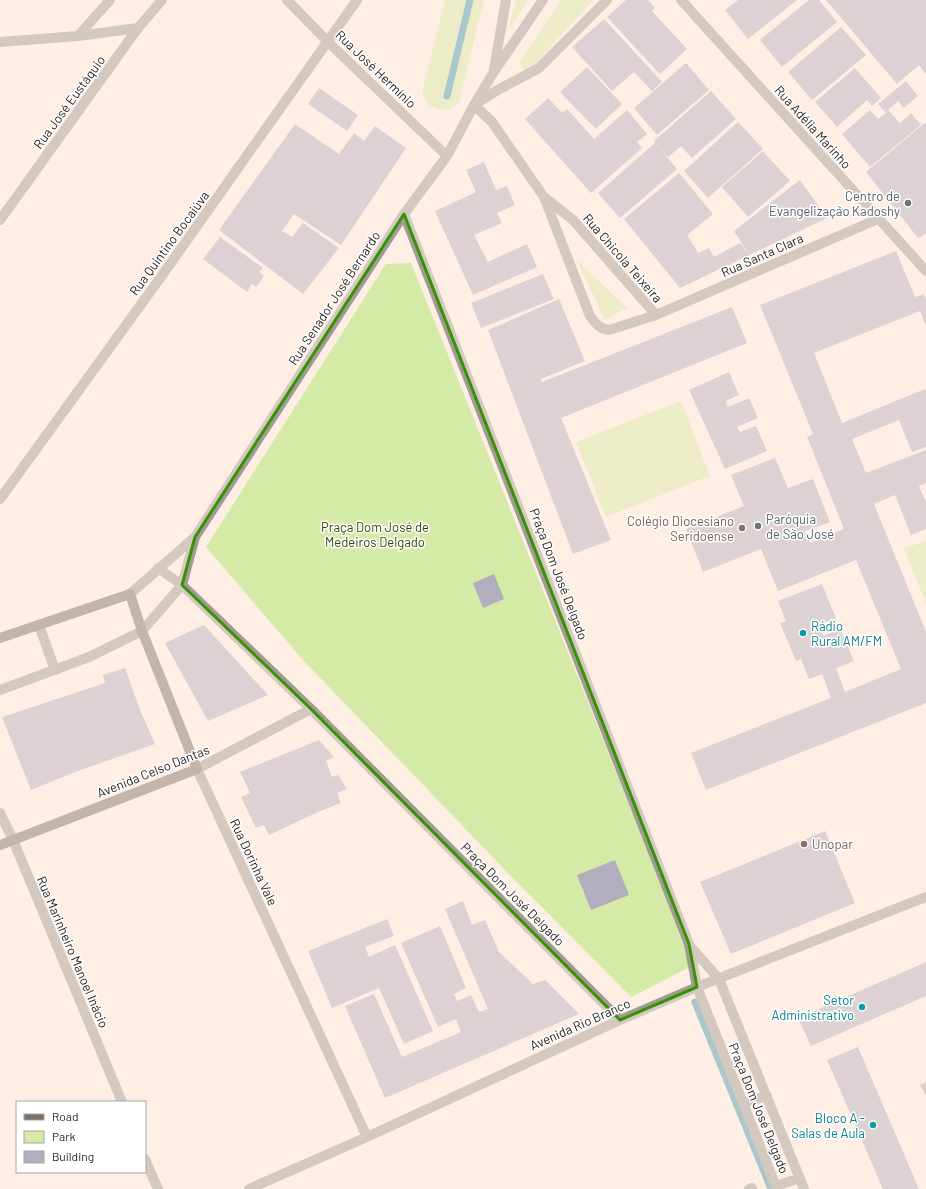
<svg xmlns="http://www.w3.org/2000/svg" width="926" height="1189" font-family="Barlow,sans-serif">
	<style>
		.green { fill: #d5eaa6 }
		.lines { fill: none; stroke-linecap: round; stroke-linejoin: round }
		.stream { stroke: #4497a8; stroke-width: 7 }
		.building { fill: #b2aebe }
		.minor { stroke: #a09b95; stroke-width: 10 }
		.tertiary { stroke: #a09b95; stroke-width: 10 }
		.secondary { stroke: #797169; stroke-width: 10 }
		.marked { fill: none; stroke: #399203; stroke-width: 3; stroke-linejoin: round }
		.worship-dot { fill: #6b7280; stroke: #fff; stroke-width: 1.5 }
		.education-dot { fill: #8d6e63; stroke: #fff; stroke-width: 1.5 }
		.culture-dot { fill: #0f9aa8; stroke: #fff; stroke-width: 1.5 }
		.labels { text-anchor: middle; stroke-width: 3; stroke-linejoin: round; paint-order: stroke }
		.street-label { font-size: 13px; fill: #241e1a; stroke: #fff }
		.worship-label { font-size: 13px; fill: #5b616d; stroke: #fff; text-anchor: end }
		.education-label { font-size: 13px; fill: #785e54; stroke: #fff; text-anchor: end }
		.park-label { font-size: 13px; fill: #384706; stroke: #fff }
		.culture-label { font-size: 13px; fill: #0d838f; stroke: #fff; text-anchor: end }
	</style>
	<rect width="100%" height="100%" fill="#ffeee3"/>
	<!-- green -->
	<path class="green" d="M445,0H484L459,103C443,115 428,111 422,91Z
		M516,0H528L508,31Z
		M561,0H593L530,70H525L521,67L520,61Z
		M577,260L627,308L605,320Z
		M411,263L694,965L631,997L504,869L303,660L206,547L386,264Z
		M681,401L710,476L606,517L576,442Z
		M926,540V603L904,549Z"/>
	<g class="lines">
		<!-- stream -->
		<path class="stream" d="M447,96L470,0
			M695,1002L771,1189"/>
	</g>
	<!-- building -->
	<path class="building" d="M626,0H648L655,8L652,11L687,49L660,74L607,17Z
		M738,0H797L748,39L725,10Z
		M809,0H819L837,22L782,67L760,40Z
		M826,0H926V74L919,65L897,84Z
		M604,19L662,82L652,91L634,72L612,91L572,47Z
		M841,27L866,55L812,100L788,72Z
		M686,63L709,90L657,135L634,108Z
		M587,67L622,104L596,129L560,92Z
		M855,68L881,98L872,106L867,100L837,127L815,102Z
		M906,81L918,96L904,108L898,101L888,110L900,123L911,113L921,125L870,167L842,134L870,110L878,119L886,113L878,104Z
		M319,88L358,115L347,131L308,104Z
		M711,91L736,119L692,158L681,146L668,157L656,144L677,169L620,218L598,193L655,143L654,141Z
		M548,98L562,113L567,109L594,139L627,110L647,134L637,142L642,148L591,193L525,119Z
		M738,122L763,149L708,198L684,171Z
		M926,122V234L918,238L866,172Z
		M295,124L339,154L354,133L364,141L375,126L406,148L341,245L294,214L282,231L292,237L303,223L339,248L303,294L219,230Z
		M763,151L790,181L748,217L722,187Z
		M484,162L496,190L507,186L515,205L497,213L502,223L474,235L488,262L527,244L537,267L473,295L435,211L476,192L466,170Z
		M679,173L713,214L687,235L698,253L709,248L714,257L740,243L749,254L734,231L800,180L827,218L680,288L624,219Z
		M220,237L263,268L259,272L264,276L256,287L252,284L247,292L203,259Z
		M896,251L915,297L924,294L926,300V326L920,311L814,353L842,423L925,389L926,391V447L912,452L899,420L852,439L866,473L926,450V483L919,486L926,502V529L911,535L895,495L874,504L926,632V703L706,790L691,753L831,698L822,674L809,679L801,659L796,661L780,623L786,621L778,601L822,584L836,618L818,625L823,636L840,629L854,661L836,668L845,692L901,669L856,560L778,591L761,549L703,572L686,529L744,506L731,475L775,458L788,488L813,479L830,522L805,531L810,543L844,529L807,437L813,434L760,305Z
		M543,274L554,299L481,328L471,303Z
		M559,299L585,361L541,379L542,382L732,307L747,343L561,418L611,540L573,554L488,330Z
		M729,372L739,395L726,401L728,407L749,398L758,418L737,427L740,432L756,426L767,451L725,469L689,390Z
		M494,574L504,599L483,608L473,583Z
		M204,625L268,695L208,721L165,643Z
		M125,668L140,710L155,744L75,772L31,790L2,717L105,683L103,675Z
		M319,740L334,757L326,761L332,777L338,775L347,789L337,793L341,803L318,812L269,835L264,825L256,828L241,797L250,793L240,772Z
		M825,831L855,903L731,954L700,882Z
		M615,860L629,895L591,910L577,875Z
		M463,901L472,925L485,920L499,952L533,984L545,980L579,1014L385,1098L345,1006L374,994L402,1057L461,1032L456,1019L438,1027L401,943L440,926L466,988L454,994L457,1001L471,995L479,1012L488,1009L445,909Z
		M387,919L394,936L365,947L369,957L395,945L433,1031L404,1044L379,988L332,1008L308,951Z
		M926,962V996L811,1046L798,1018Z
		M858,1047L919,1189H883L827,1060Z
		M926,1082V1096L920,1085Z"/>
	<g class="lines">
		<!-- minor -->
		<path class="minor" d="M543,0L493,73L474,105L492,122L544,197L590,316C596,324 600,329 609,330L656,315L878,219
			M681,0L926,271
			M78,36L110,0
			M0,42L78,36L138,28
			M494,69L506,0
			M544,197L573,220L656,315
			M404,214L689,944L697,987L777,1189
			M0,220L138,28L162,0
			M0,499L158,281L357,0
			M158,568L182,585L311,709L620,1020
			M39,625L55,670
			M0,690L89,657L142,631
			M311,709L197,769L367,1137
			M0,813L13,840L122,1102
			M689,945L719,979L804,1189
			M743,1103L767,1096
			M145,1159L158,1189
			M776,1186L800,1178
			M249,1189L367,1137L620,1020L697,987L926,897
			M749,1189L752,1188"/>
		<!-- tertiary -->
		<path class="tertiary" d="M287,0L328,42L447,156
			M130,594L195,537L404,214L447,156L474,105L496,91L539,68L607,0
			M142,631L182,585L195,537"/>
		<!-- secondary -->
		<path class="secondary" d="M0,638L130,594L142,631L197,769L0,845"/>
	</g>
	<!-- marked area -->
	<path d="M0 0H926V1189H0ZM404,214L689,944L697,987L620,1020L311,709L182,585L195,537Z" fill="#ffeee3" fill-opacity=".55" fill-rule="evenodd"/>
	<path class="marked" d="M404,214L689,944L697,987L620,1020L311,709L182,585L195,537Z"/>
	<!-- markers -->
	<g class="worship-dot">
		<circle cx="908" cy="203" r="4"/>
		<circle cx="758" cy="526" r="4"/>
	</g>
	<g class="education-dot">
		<circle cx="742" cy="528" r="4"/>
		<circle cx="804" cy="844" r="4"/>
	</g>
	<g class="culture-dot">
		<circle cx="803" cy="633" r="4"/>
		<circle cx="862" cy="1007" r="4"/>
		<circle cx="873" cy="1125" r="4"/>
	</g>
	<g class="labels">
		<!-- street labels -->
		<g class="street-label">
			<text transform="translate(376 69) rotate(44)" y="5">Rua José Hermínio</text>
			<text transform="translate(69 102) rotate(-54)" y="5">Rua José Eustáquio</text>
			<text transform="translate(813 127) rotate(48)" y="5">Rua Adélia Marinho</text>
			<text transform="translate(169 243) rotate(-54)" y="5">Rua Quintino Bocaiúva</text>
			<text transform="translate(762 255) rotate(-24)" y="5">Rua Santa Clara</text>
			<text transform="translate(623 258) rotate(49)" y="5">Rua Chicola Teixeira</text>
			<text transform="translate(334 298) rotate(-57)" y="5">Rua Senador José Bernardo</text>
			<text transform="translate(559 574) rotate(69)" y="5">Praça Dom José Delgado</text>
			<text transform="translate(153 771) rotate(-22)" y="5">Avenida Celso Dantas</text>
			<text transform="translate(254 862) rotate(65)" y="5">Rua Dorinha Vale</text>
			<text transform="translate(513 894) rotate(45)" y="5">Praça Dom José Delgado</text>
			<text transform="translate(73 952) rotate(67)" y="5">Rua Marinheiro Manoel Inácio</text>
			<text transform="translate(580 1024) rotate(-24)" y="5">Avenida Rio Branco</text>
			<text transform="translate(759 1108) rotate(68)" y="5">Praça Dom José Delgado</text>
		</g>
		<!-- worship labels -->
		<g class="worship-label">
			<text x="900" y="201">Centro de<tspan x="900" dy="15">Evangelização Kadoshy</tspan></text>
			<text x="766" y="524" text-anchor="start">Paróquia<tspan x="766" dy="15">de São José</tspan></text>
		</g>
		<!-- education labels -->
		<g class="education-label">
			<text x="734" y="526">Colégio Diocesiano<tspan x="734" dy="15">Seridoense</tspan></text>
			<text x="812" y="849" text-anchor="start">Unopar</text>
		</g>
		<!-- park labels -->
		<g class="park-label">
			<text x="375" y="532">Praça Dom José de<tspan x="375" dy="15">Medeiros Delgado</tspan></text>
		</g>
		<!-- culture labels -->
		<g class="culture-label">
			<text x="811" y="631" text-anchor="start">Rádio<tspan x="811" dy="15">Rural AM/FM</tspan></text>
			<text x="854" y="1005">Setor<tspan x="854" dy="15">Administrativo</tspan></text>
			<text x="865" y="1123">Bloco A -<tspan x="865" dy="15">Salas de Aula</tspan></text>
		</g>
	</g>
	<!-- legend -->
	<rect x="16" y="1101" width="130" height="72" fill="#ffffff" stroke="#a7a5a3"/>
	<rect x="24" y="1114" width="20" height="6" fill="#797169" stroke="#a7a5a3"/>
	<text x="52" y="1121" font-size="12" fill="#241e1a">Road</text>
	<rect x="24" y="1131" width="20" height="12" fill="#d5eaa6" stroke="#a7a5a3"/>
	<text x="52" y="1141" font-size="12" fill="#241e1a">Park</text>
	<rect x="24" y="1151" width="20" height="12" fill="#b2aebe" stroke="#a7a5a3"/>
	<text x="52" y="1161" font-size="12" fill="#241e1a">Building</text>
</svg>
